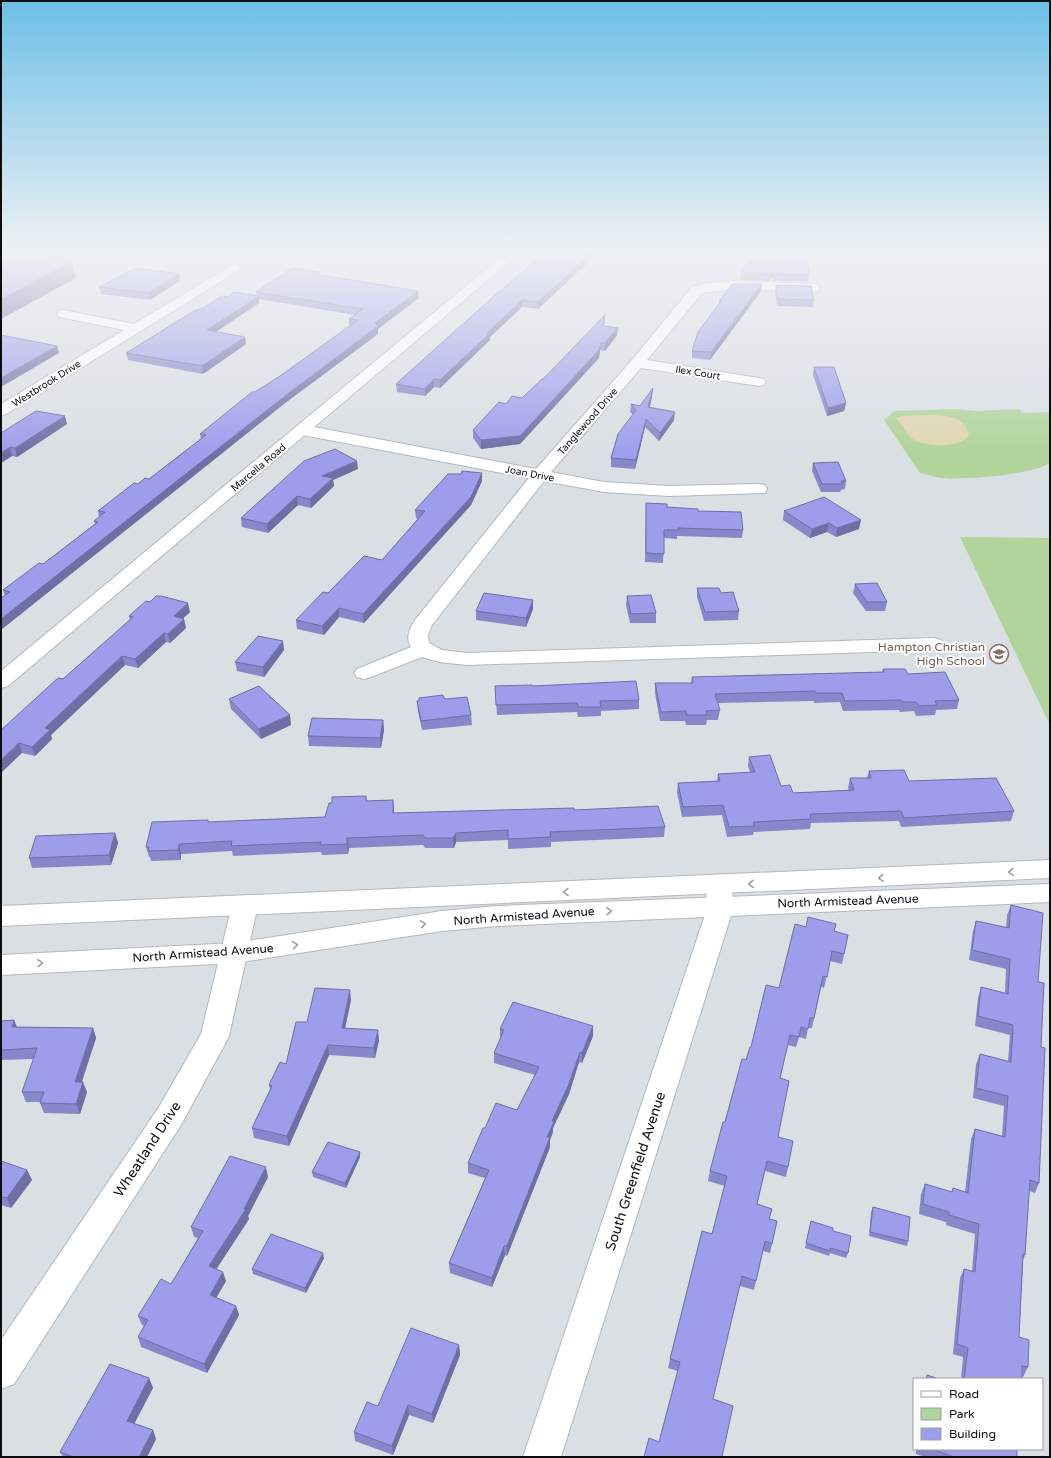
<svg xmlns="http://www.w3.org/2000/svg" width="1051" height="1458" font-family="'Varela Round',sans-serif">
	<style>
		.green { fill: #b0d499 }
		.sand { fill: #dfd5b1 }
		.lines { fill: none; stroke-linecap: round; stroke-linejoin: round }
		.stream { stroke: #53cfe5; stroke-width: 4.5 }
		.minor-casing { stroke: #b3b8bd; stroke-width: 2 }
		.tertiary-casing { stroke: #b3b8bd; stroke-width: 2 }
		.secondary-casing { stroke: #b3b8bd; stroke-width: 2 }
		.primary-casing { stroke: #b3b8bd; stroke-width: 2 }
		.minor { fill: #fff; fill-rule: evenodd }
		.tertiary { fill: #fff; fill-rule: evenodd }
		.secondary { fill: #fff; fill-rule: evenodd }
		.primary { fill: #fff; fill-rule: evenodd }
		.wall { fill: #8887cb }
		.shaded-wall { fill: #6f6ea5 }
		.building { fill: #9e9dec; stroke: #6f6ea5 }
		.oneway { stroke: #9d9e9f }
		.labels { text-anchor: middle; stroke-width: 4; stroke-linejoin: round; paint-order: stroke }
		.far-street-label { font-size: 10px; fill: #0b0d0f; stroke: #fff }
		.education-label { font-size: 12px; fill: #785e54; stroke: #fff; text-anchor: end }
		.street-label { font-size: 12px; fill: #0b0d0f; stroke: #fff }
		.near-street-label { font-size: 14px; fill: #0b0d0f; stroke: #fff }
	</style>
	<rect width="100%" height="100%" fill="#dadfe4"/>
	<!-- green -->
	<path class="green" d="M954,409L977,411L1019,409L1022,413L1050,412V463C1031,475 964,480 941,478C934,477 927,474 920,473L884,420L894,411Z
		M960,537L1050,538V725Z"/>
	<!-- sand -->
	<path class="sand" d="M902,416C923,416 949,410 965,425L969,434C963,449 925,447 914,440C907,435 902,425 896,418Z"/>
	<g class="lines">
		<!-- stream -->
		<path class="stream" d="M999,252L1050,255"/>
		<!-- minor casing -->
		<g class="minor-casing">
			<path id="minor" d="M234,264L238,265L240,268L238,271L6,414L1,416V404L124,330L59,317L57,314L59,311L64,310L134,324Z
				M736,281L815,284L821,288L815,292L736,289L702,293L647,360L759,378L764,379L766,382L764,385L759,386L641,368L551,472L604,482L669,486L759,484L765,485L767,489L765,493L669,496L604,492L544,481L432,625L428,635L429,643L442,650L467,653L934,638L941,640L944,644L941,648L934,650L467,665L439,662L422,657L371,677L364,679L357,677L354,673L357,669L411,647C405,638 410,628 415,620L529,478L303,435L297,433L295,430L297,427L303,425L536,469L632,360L692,287L707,283Z
				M718,876L727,879L731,885L734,906L561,1457H523L708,906L705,885L709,879Z
				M245,896L254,898L258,905L229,1036L225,1044L181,1125L14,1384L1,1389V1340L159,1107L201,1034L232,905L236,898Z"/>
		</g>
		<!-- tertiary casing -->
		<g class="tertiary-casing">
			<path id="tertiary" d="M507,252H521L8,686L1,688V671Z"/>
		</g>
		<!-- secondary casing -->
		<g class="secondary-casing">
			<path id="secondary" d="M1,252H11L1,258Z"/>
		</g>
		<!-- primary casing -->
		<g class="primary-casing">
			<path id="primary" d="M1050,860V878L1,926V906Z
				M1050,884V902L497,926L442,931L235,963L1,975V955L235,943L442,911L497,906Z"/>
		</g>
		<!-- minor -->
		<use href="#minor" class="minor"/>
		<!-- tertiary -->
		<use href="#tertiary" class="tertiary"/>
		<!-- secondary -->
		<use href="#secondary" class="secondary"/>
		<!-- primary -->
		<use href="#primary" class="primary"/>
	</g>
	<!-- wall -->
	<path class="wall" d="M596,255L538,309L522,307L490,337V340L440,388L434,387L425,396L397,392L396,384L493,297Z
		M753,257L809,275L808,282L773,281V276L769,281L740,280L741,273Z
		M319,272V274L419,298L378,329V334L289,400L5,596L3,590L43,564L95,524L94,521L99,517L98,511L138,484L149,479L201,439L200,434L255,392L280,376L350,326H349V319L355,315L259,299V303L216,332L245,337L246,344L203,374L128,360L126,353L203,308L227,297L257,296L256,292Z
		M179,274L180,281L150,300L101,294L99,287Z
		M776,285L814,300L813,307L777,306L775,292Z
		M761,291L710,360L692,358V351L719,304V301Z
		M605,322L604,326L617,335L605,351L600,350L599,358L520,444L481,449L473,438V430L506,404L522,398Z
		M814,367L846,403L844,411L827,416L813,375Z
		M653,388L652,396L650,407L674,420L659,441L645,427L635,469L611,467V458L633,415L630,412L631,404L640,406Z
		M67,424L17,457L12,456L1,463V433Z
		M813,463L846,481L845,489L841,490L840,492H821L812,471Z
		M358,469L333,480L334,486L311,508L298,505L268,533L242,527L241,518Z
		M482,473V481L471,505L364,623L339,617L324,635L297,629L296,620L328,593L382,560L418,519L416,518L415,510L461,474Z
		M646,503L667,507L698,511L743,530L742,538L677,536V539L664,538L663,563L645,562Z
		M784,511L859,529L836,537L827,532L810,538L783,520Z
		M855,584L887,602L885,611H866L853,593Z
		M697,588L721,593L739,611L738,620L704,621L697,597Z
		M627,596L656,613V623H630L626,605Z
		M533,600V609L526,627L476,620V611Z
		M190,612L183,618L184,619L186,628L170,643L166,642L138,668L125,665L51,735L52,739L35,756L22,753L1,730L63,679L130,620L129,616Z
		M284,650L264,677L237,671L235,662Z
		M883,669L908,674L959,700L957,709L936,710L935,715L916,716L914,711L900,712L899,710L843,711L840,702L814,703V701L718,703L720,710L718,720H707L706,725H686L685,721H660L655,693V683H691L692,677L882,672Z
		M495,686H533L639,700V709L601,711V716L578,717L577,712L497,715Z
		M444,698L471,715L472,725L422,730L418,711L417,701Z
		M229,699L291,725L261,739L231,709Z
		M383,720L384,730L381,748L309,746L308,736Z
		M749,757L781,786L793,793L849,790L848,788L850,778H867L869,771L909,781L1014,811L1011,821L901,827L899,821L811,823L810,829L754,832L753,835L727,837L722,815L682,817L677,792L678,783L717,781L718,774L750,772L748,766Z
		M366,796L367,801L393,800L394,813L574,810L665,827L664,837L551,842V847L508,849V840L456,842L454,848H425L423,845L349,848L348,854L322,855L321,852L233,856L232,851L181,854V860L151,861L150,857H149L146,847L209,822L325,817L332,803Z
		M115,833L118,843L111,865L32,868L29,858Z
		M1011,905L1038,982L1041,1047L1039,1183L1035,1193L1029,1191L1025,1255L1023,1260L1019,1337L1028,1367L1023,1377L1022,1376V1379H961L963,1357L953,1354L960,1278L964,1269L972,1271L975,1234L946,1225V1222L919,1214L921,1194L925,1184L951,1192L953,1188L965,1192L971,1139L975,1129L1002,1136L1004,1106L973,1098L976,1064L980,1054L1008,1061L1010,1035L975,1026L978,998L981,987L1005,993L1006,969L969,960L973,931L976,921L1006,928L1007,915Z
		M806,927L834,931L848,935L842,964L830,961L824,988L821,987L812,1028H808L806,1039L799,1037L796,1047L788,1045L780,1078L778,1137L788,1167L786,1177L765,1171L757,1204L769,1219L777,1221L770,1253L763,1251L754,1290L740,1286L659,1442L678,1371L668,1368L670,1359L712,1234L725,1186L708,1181L710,1171L725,1122L751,1047L779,988Z
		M351,1000L345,1028L379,1040L375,1058L329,1055L289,1146L254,1138L252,1128L270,1090L269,1085L286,1064L307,1022Z
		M14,1020L17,1027L93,1028L96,1038L82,1082L87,1092L80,1114L44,1113L40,1103L41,1102H26L22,1092L34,1059L1,1060V1021Z
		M593,1026V1036L582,1063L579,1062L569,1094L553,1128V1132L550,1140V1147L507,1256L505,1255L492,1287L450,1273L449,1263L485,1178L468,1173V1163L485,1128L517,1110L535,1075L494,1063V1053L500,1039V1029Z
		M360,1152V1157L346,1188L313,1177L312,1172Z
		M1,1161L27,1170L32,1180L11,1208L1,1205Z
		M268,1177L248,1216L249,1219L216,1269L226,1281L216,1298L236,1306L239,1315L207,1373L141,1347L138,1337L144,1326L142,1325L138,1316L171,1284L198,1238L194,1237L191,1227Z
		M873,1207L908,1241L907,1246L869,1236L871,1212Z
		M811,1221L833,1231L848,1253L846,1258L830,1253L829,1256L805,1248Z
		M324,1258L306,1293L253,1274L252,1269Z
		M459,1345L460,1355L433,1423L409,1415L393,1455L355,1441L354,1432L378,1406Z
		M149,1378L153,1388L134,1423L153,1430L156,1439L147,1457H63L60,1452Z
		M916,1449H1017V1457H925L916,1454Z"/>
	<!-- shaded-wall -->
	<path class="shaded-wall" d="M592,252H596V255L538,309V302Z
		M72,262L76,278L1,319V299Z
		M774,269L773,276L769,281L770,274Z
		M179,274L180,281L150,300L148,293Z
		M762,284L761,291L710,360L711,352Z
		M418,291L419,298L378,329V334L289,400L1,630V619L375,323Z
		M259,296V303L208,337L207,330Z
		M522,300V307L490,337V340L440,388V380L487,333Z
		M618,328L617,335L605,351V343Z
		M245,337L246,344L203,374L202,366Z
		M601,343L600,350L599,358L520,444L481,449V440Z
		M57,346L59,353L1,387V378Z
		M434,379V387L425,396V389Z
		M653,388L652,396L648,415V407Z
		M846,403L844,411L827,416L828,408Z
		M675,412L674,420L659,441L660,433Z
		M65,416L67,424L17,457L15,448Z
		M646,419L645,427L635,469L636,460Z
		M10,447L12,456L1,463V453Z
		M357,461L358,469L333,480L334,486L311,508L310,499L322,476Z
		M482,473V481L471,505L364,623L363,614Z
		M297,496L298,505L268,533L267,524Z
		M861,520L859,529L836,537L837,528Z
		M829,523L827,532L810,538L812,529Z
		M533,600V609L526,627V618Z
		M188,603L190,612L176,625L174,616Z
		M339,608V617L324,635L322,626Z
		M184,619L186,628L170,643L168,634Z
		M164,633L166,642L138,668L135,659Z
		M283,641L284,650L264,677L263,667Z
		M122,656L125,665L51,735L52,739L35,756L32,747L45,728Z
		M290,715L291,725L261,739L259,729Z
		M383,720L384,730L381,748L380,738Z
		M19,743L22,753L1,773V760Z
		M393,800L394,810V823L393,813Z
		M115,833L118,843L111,865L109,855Z
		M456,833V842L454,848L453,838Z
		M347,838L349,848L348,854L347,844Z
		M179,844L181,854V860L178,850Z
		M350,990L351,1000L343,1038L342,1028Z
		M14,1020L18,1031L12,1027Z
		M593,1026V1036L582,1063V1053Z
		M93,1028L96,1038L78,1092L75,1082Z
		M378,1030L379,1040L375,1058L374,1048Z
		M328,1045L329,1055L289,1146L287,1136Z
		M580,1052L579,1062L569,1094L553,1128V1132L550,1140V1147L507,1256V1246L547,1137L552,1121Z
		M83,1082L87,1092L80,1114L76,1104Z
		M360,1152V1157L346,1188L345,1183Z
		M266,1167L268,1177L248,1216L249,1219L212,1276L209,1266L244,1209Z
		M27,1170L32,1180L11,1208L7,1198Z
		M504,1246L505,1255L492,1287V1278Z
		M323,1253L324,1258L306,1293L305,1288Z
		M223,1272L226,1281L212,1305L210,1295Z
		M236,1306L239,1315L207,1373L204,1364Z
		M459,1345L460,1355L433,1423L432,1414Z
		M149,1378L153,1388L131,1430L127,1421Z
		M408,1405L409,1415L393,1455L392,1446Z
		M153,1430L156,1439L147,1457H139Z"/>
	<!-- building -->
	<path class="building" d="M546,252H592L538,302L522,300L487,333H490L440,380L434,379L425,389L396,384L493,297Z
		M1,254L72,262L1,299Z
		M753,257H792L807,259L809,275L774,274V269L770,274L741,273Z
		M136,268L179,274L148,293L99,287Z
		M292,268L319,272L316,274L418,291L375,323L378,326L289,393L1,619V598L10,592L3,590L39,563L43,564L98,522L94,521L105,512L98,511L134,483L138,484L145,478L149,479L206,435L200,434L252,392H255L280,376L358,320L349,319L363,309L256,292Z
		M732,284H762L711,352L692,351L698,332L721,301H719Z
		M776,285L811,286L814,300L778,299Z
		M234,292L259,296L207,330L245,337L202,366L126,353L194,311L203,308L222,296L227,297Z
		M605,315L603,326L618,328L605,343H601L599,350L520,436L481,440L473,430L499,402L506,404L512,396L522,398L542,379H543Z
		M1,335L57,346L1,378Z
		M814,367H834L846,403L828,408Z
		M653,388L648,407L675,412L660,433L646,419L636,460L611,458L618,434L636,410L631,404L640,406Z
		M36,411L65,416L15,448L10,447L1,453V433Z
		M335,449L357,461L322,476L333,478L310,499L297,496L267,524L241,518L304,461Z
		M838,462L846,481H841L842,484H822L813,463Z
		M462,471L482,473L471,497L363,614L339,608L322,626L296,620L323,592L328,593L364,556L382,560L425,511L415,510L448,474H461Z
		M824,497L861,520L837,528L829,523L812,529L784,511Z
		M646,503L667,504V507L698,509V511L741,512L743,530L678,528V530H664V554L646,553Z
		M877,583L887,602H867L855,584Z
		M697,588H719L721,593L733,592L739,611L705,612Z
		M484,593L533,600L526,618L476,611Z
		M651,595L656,613L631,614L627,596Z
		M156,596H161L188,603L174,616L184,619L168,634L164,633L135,659L122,656L45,728L50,730L32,747L19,743L1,760V730L58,678L63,679L133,617L129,616L146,601L150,602Z
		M258,636L283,641L263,667L235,662Z
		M883,669H905L908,674L945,672L959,700L935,701L937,705L919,706L916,702H902L901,700L845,701L842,693H816L815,691L715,694L720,710L706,711L707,715H687L686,711L661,712L655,683H693L692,677L884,672Z
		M636,681L639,700L600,701L601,707H578L577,703L496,705L495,686L532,685L533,686Z
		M259,686L290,715L259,729L229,699Z
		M443,695L444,698L446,699L467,697L471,715L421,721L417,701H419V698Z
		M312,718L383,720L380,738L308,736Z
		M770,755L781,786L790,785L793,793L854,790L850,778H871L869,771L904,770L909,781L996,778L1014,811L904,818L901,811L810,814L811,819L753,822L754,826L729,827L723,805L683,807L678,783L720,781L718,774L755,772L749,757Z
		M366,796V801L393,800V813L574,808V810L658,806L665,827L550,832L551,837L508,839V830L456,833L453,838H425L423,835L347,838V844L320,845L321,842L231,846L232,841L179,844L178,850L148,851L149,847H146L152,822L208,820V822L325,817L329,803H332V797Z
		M115,833L109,855L29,858L36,836Z
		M1011,905L1043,913L1038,982L1044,983L1041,1047L1045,1048L1039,1183L1030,1180L1025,1255L1023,1254L1019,1337L1029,1340L1028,1367L1022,1366V1379H964L968,1348L957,1344L964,1269L975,1272L979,1224L949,1215V1212L923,1204L925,1184L952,1192L953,1188L968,1193L975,1129L1005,1137L1008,1096L976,1088L980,1054L1011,1062L1013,1025L978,1016L981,987L1008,994L1010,959L972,950L976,921L1009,928Z
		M808,917L836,924L834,931L848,935L844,954L832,951L827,977L823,976L814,1018H810L808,1029L801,1027L799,1037L790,1035L780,1078L789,1081L778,1137L793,1141L788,1167L767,1161L757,1204L772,1209L769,1219L777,1221L772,1244L765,1241L756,1281L742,1276L713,1399L733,1406L722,1457H644L649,1438L659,1442L680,1362L670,1359L702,1231L712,1234L727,1176L710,1171L723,1122H725L742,1059L746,1060L750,1047H751L766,985L779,988L795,924L806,927Z
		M315,988L350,990L342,1028L378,1030L374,1048L328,1045L287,1136L252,1128L272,1086L269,1085L280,1062L286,1064L296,1022H307Z
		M513,1002L593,1026L582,1053L580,1052L569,1084L552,1121L554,1122L547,1137H550L507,1246H504L492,1278L449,1263L489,1170L468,1163L483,1128H485L496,1103L517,1110L539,1067L494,1053L504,1030L500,1029Z
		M14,1020L12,1027L93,1028L75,1082H83L76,1104L40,1103L44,1092H22L37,1048L1,1050V1021Z
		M328,1142L360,1152L345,1183L312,1172Z
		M230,1156L266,1167L244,1209H246L209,1266L223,1272L210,1295L236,1306L204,1364L138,1337L148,1320L138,1316L161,1279L171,1284L203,1231L191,1227Z
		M1,1161L27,1170L7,1198L1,1197Z
		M873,1207L910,1217L908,1241L870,1232Z
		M811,1221L833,1228V1231L851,1236L848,1253L830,1248V1251L806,1243Z
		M271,1234L323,1253L305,1288L252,1269Z
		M411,1328L459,1345L432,1414L408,1405L392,1446L354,1432L367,1402L378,1406Z
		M110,1364L149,1378L127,1421L153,1430L139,1457H74L60,1452Z
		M927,1375L939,1379H926Z
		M932,1449H1017V1457H954Z"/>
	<!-- one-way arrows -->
	<defs><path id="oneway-chevron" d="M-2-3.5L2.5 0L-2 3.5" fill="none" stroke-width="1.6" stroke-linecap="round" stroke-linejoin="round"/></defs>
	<g class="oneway">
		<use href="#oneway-chevron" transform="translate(1011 872) rotate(176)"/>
		<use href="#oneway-chevron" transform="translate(881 878) rotate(177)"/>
		<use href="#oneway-chevron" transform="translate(751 884) rotate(177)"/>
		<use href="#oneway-chevron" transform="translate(566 892) rotate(178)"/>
		<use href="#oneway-chevron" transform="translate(609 911) rotate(-3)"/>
		<use href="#oneway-chevron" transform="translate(423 924) rotate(-9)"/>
		<use href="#oneway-chevron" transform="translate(295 945) rotate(-8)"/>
		<use href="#oneway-chevron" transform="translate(40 963) rotate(-3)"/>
	</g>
	<!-- sky -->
	<linearGradient id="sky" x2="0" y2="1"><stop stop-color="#6cbfe7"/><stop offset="0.55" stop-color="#eef1f3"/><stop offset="1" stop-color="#eef1f3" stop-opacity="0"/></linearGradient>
	<rect width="1051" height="456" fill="url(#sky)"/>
	<!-- icons -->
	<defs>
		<g id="school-ring" transform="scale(1)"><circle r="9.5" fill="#fff" stroke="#8d6e63" stroke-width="1.5"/><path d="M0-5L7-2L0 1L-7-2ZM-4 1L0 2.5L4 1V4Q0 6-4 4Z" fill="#8d6e63"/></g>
	</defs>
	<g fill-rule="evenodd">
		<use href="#school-ring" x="999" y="654"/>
	</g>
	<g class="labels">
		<!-- far-street labels -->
		<g class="far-street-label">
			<text transform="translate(698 372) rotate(9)" y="4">Ilex Court</text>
			<text transform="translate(46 383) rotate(-32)" y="4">Westbrook Drive</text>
			<text transform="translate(587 421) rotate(-49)" y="4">Tanglewood Drive</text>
			<text transform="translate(258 467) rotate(-40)" y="4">Marcella Road</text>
			<text transform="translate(530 473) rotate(11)" y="4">Joan Drive</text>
		</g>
		<!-- education labels -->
		<g class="education-label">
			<text x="985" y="651">Hampton Christian<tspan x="985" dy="14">High School</tspan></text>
		</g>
		<!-- street labels -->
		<g class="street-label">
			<text transform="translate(848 901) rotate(-2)" y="4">North Armistead Avenue</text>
			<text transform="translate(524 916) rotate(-4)" y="4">North Armistead Avenue</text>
			<text transform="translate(203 953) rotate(-4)" y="4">North Armistead Avenue</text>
		</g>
		<!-- near-street labels -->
		<g class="near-street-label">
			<text transform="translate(147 1149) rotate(-57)" y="5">Wheatland Drive</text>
			<text transform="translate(635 1171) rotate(-72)" y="5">South Greenfield Avenue</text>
		</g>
	</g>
	<!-- border -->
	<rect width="1051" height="1458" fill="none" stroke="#0b0d0f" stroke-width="4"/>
	<!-- legend -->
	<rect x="913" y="1378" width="130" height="72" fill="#ffffff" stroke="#9d9e9f"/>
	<rect x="921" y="1391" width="20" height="6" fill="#ffffff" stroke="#9d9e9f"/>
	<text x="949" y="1398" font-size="12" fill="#0b0d0f">Road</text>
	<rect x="921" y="1408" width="20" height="12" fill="#b0d499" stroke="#9d9e9f"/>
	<text x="949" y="1418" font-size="12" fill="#0b0d0f">Park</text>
	<rect x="921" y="1428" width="20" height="12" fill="#9e9dec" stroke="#9d9e9f"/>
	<text x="949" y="1438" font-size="12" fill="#0b0d0f">Building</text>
</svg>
